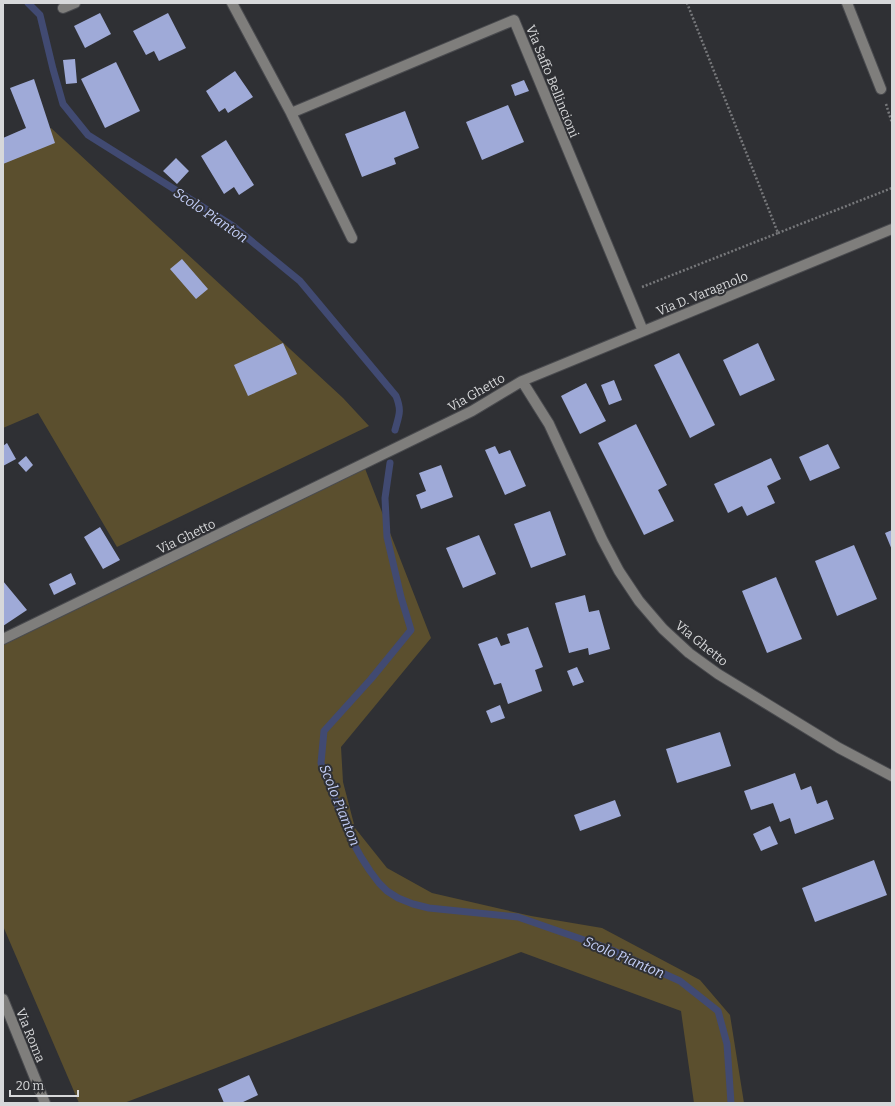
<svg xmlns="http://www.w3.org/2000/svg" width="895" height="1106" font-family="Bitter,serif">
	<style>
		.green { fill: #5b4f2e }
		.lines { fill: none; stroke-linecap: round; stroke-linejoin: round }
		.stream { stroke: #414a72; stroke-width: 7 }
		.building { fill: #9faad8 }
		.minor-casing { stroke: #4a4b4f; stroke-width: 12 }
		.path { stroke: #77787b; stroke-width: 2.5; stroke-dasharray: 2 2; stroke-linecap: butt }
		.minor { stroke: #7f7e7c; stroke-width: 10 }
		.labels { text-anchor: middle; stroke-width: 4; stroke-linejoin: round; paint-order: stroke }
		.street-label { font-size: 13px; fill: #d7d8da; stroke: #2f3034 }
		.water-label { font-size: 14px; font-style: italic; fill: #c4cff8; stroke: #2f3034 }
	</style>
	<rect width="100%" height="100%" fill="#2f3034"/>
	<!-- green -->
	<path class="green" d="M51,128L343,398L369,426L117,547L38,413L3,428V154Z
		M364,466L431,638L341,747L343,782L355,828L387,868L432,893L531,916L602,928L700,980L730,1015L744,1103H694L681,1011L521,952L124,1103H79L3,926V639Z"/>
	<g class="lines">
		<!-- stream -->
		<path class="stream" d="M28,3L40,15L53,69L63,104L88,135L233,226L300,281L396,396C402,411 399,415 395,430
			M390,463L385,498L387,537L401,597L411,630L371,679L324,731L321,763L324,772L351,839L361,857L370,871L379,883L387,891L398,898L413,904L429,908L518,917L607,948L680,981L718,1011L727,1044L731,1103"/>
	</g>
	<!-- building -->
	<path class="building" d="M100,13L111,34L85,48L74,26Z
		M168,13L186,48L159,61L154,51L146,55L133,31Z
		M75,59L77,83L66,84L63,60Z
		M116,62L140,111L105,128L81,79Z
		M235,71L253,97L228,113L225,108L219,112L206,91Z
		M34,79L55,143L3,164V138L26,128L10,88Z
		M524,80L529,91L515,96L511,85Z
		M508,105L524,142L482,160L466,122Z
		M405,111L419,148L394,158L396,164L362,177L345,134Z
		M226,140L254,185L239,195L234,187L224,194L201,156Z
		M176,158L189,171L177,184L163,171Z
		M182,259L208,289L196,299L170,269Z
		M283,343L297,374L248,396L234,365Z
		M758,343L775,380L740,396L723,360Z
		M679,353L715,425L690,438L654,365Z
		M614,380L622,400L609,405L601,385Z
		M586,383L606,421L580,434L561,396Z
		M636,424L667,485L658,490L674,521L644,535L598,443Z
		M7,443L16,459L3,466V446Z
		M828,444L840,468L810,481L799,457Z
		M495,446L499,454L510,450L526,486L505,495L485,450Z
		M26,456L33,465L26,472L18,463Z
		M771,458L781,479L767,486L775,503L747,516L742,506L728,513L714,484Z
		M441,465L453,497L421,509L416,495L426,491L419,473Z
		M550,511L566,555L531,568L514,524Z
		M100,527L120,560L103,569L84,537Z
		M892,530V550L885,533Z
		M479,535L496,574L463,588L446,548Z
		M854,545L877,599L837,616L815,561Z
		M71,573L76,584L54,595L49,584Z
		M776,577L802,639L767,653L742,591Z
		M3,581L27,610L3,626Z
		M585,595L589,612L599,610L610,649L589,655L588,648L569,653L555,603Z
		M528,627L543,667L535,670L542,691L508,704L501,683L494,685L478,644L497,637L501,646L510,643L507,634Z
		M577,667L584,682L573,686L567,671Z
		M500,705L505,718L491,723L486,711Z
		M720,732L731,766L677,783L666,749Z
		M795,773L801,790L811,786L817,804L827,800L834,819L795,834L790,818L780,822L773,803L751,810L744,791Z
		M615,800L621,816L580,831L574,815Z
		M770,826L778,844L761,851L753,834Z
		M874,860L887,895L815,922L802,888Z
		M249,1075L258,1095L241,1103H224L218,1089Z"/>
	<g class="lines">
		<!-- minor casing -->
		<g class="minor-casing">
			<path id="minor" d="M232,3L291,113L514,20L643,331
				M847,3L881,89
				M63,8L75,3
				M291,113L352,238
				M522,381L892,229
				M3,639L472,411L522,381L549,424L602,539L619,571L639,601L663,629L689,653L718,674L839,748L892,776
				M3,999L45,1103"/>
		</g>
		<!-- path -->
		<path class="path" d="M886,104L892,123
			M778,233L892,188
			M642,287L778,233L687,3"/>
		<!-- minor -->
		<use href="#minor" class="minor"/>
	</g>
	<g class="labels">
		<!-- street labels -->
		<g class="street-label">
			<text transform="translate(553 81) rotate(68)" y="5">Via Saffo Bellincioni</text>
			<text transform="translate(702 293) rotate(-22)" y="5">Via D. Varagnolo</text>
			<text transform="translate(476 392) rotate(-30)" y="5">Via Ghetto</text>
			<text transform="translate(186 536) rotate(-26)" y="5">Via Ghetto</text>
			<text transform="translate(702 643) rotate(39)" y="5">Via Ghetto</text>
			<text transform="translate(31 1035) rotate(68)" y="5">Via Roma</text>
		</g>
		<!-- water labels -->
		<g class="water-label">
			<text transform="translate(211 215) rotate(34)" y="5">Scolo Pianton</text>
			<text transform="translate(340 805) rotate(68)" y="5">Scolo Pianton</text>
			<text transform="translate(624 957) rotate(23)" y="5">Scolo Pianton</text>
		</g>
	</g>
	<!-- border -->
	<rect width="895" height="1106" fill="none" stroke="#d7d8da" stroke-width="8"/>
	<!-- scale -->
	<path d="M10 1090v6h68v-6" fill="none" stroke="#d7d8da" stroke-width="2"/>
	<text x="16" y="1090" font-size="12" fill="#d7d8da" stroke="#2f3034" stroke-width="3" paint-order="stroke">20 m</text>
</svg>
